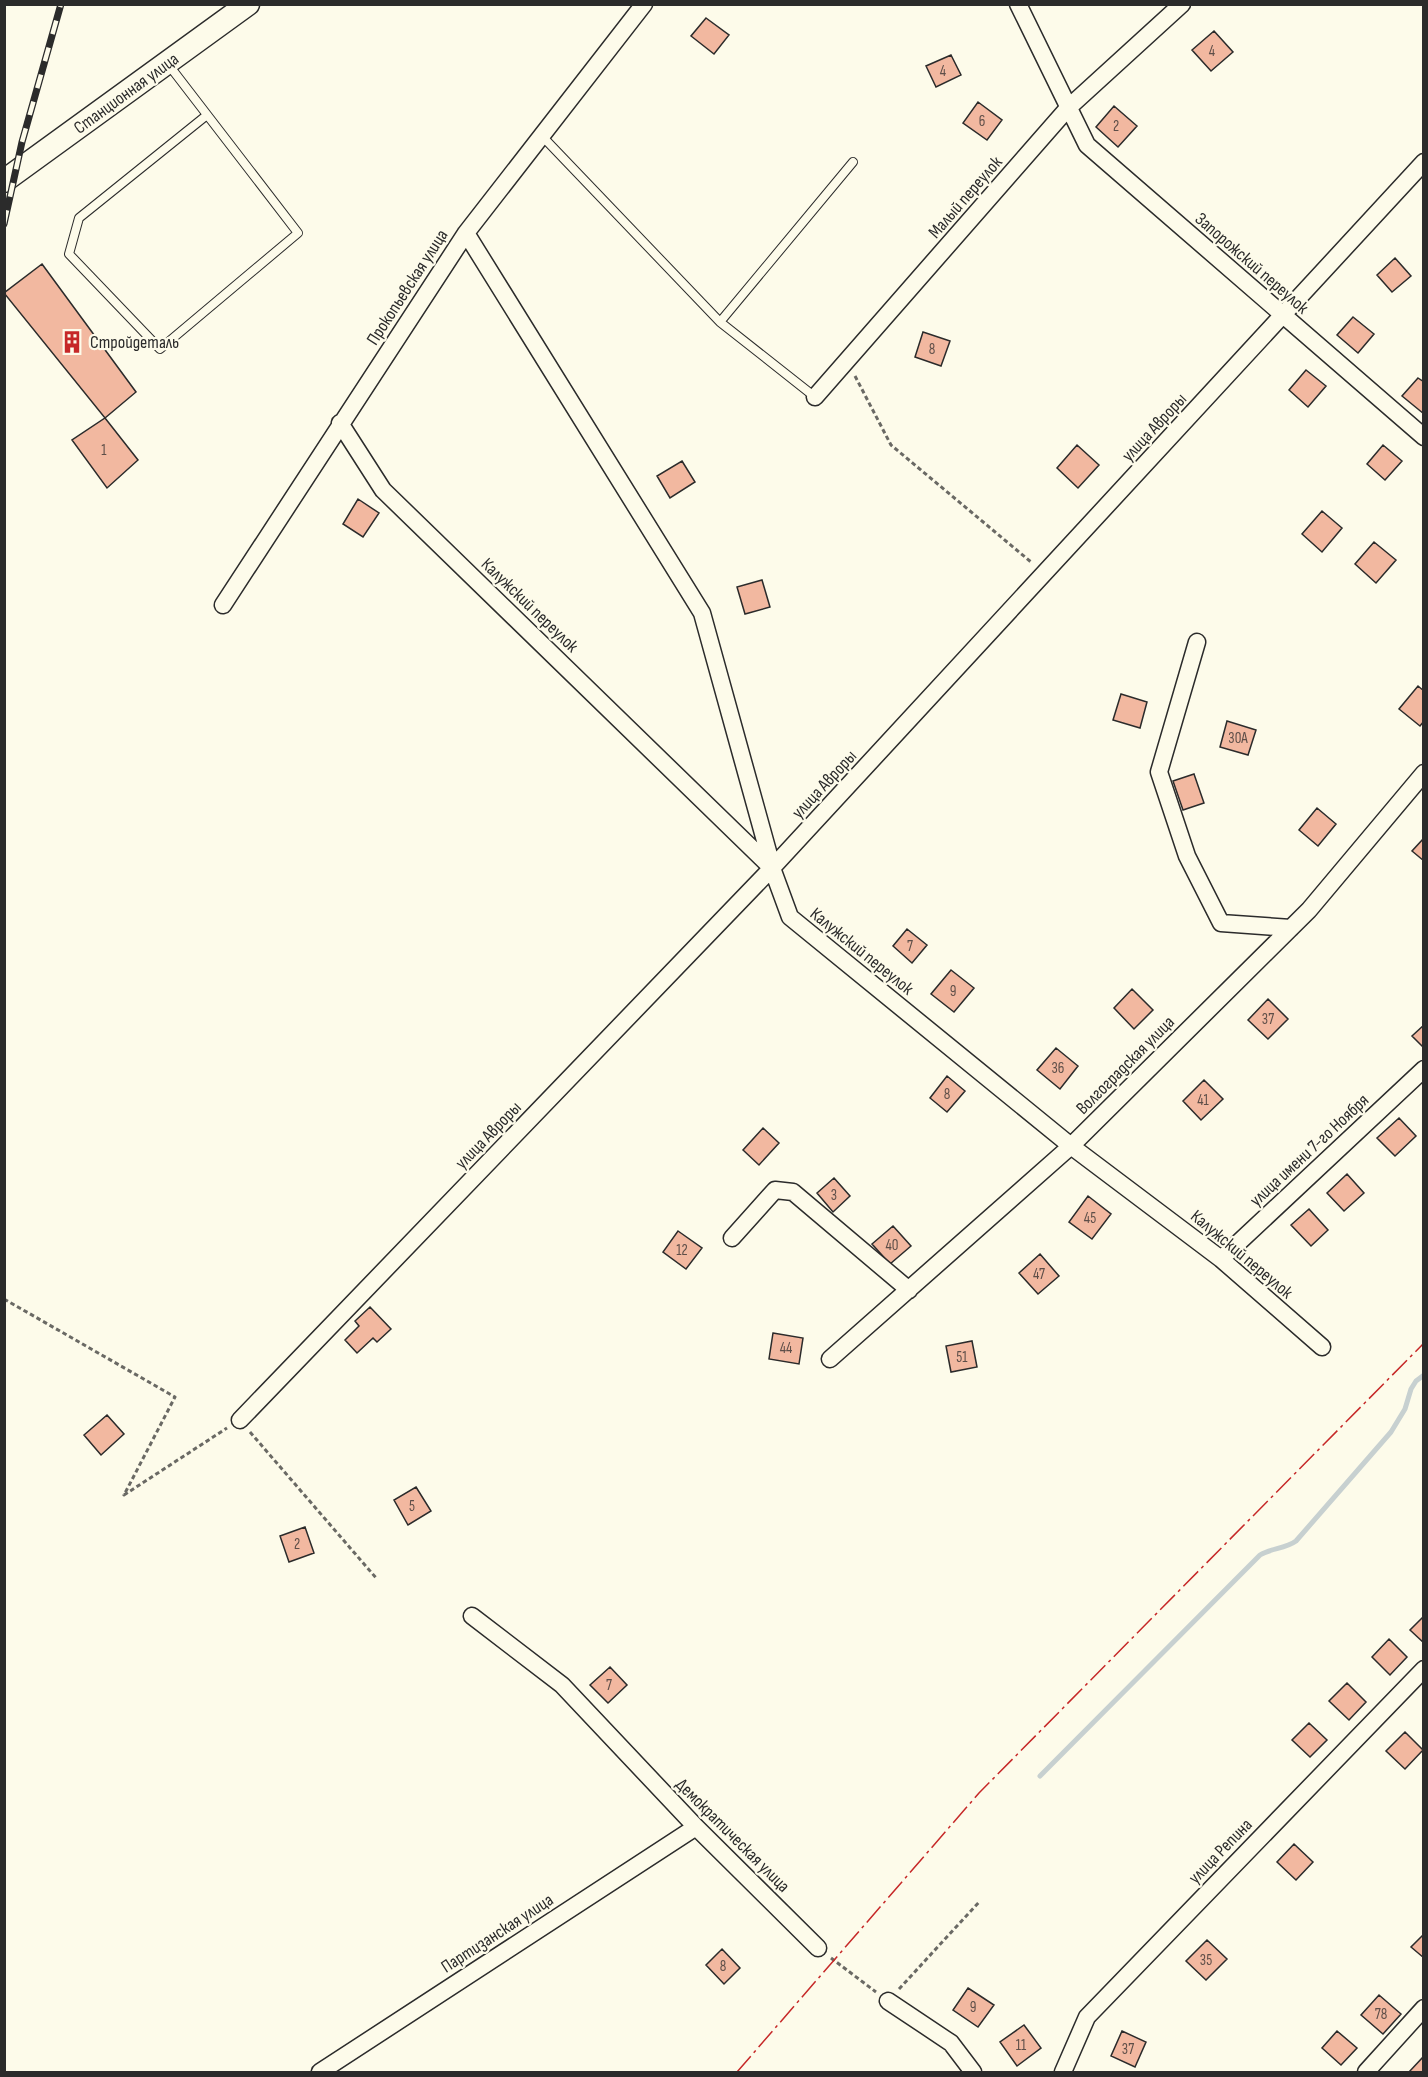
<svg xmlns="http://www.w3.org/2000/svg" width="1428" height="2077" font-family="'Sofia Sans Condensed',sans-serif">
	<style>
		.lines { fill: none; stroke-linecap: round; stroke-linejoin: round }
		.stream { stroke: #c7d0d0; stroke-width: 5 }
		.building { fill: #f2b8a0; stroke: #2b2b2b; stroke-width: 1.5 }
		.lane-casing { stroke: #2b2b2b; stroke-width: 10 }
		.street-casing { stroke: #2b2b2b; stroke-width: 19 }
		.secondary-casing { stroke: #2b2b2b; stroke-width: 25 }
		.path { stroke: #6a6964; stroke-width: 3; stroke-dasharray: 4.5 3; stroke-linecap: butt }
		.lane { stroke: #fdfbea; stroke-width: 8 }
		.street { stroke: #fdfbea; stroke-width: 16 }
		.secondary { stroke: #fdfbea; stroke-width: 22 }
		.rail-casing { stroke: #2b2b2b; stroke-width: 7 }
		.rail { stroke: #fdfbea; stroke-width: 4.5; stroke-dasharray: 14; stroke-linecap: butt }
		.power { stroke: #c62828; stroke-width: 1.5; stroke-dasharray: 21 4.5 3 4.5; stroke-linecap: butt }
		.labels { text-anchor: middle; stroke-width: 4.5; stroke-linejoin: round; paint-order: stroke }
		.number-label { font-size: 15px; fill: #5d4e48 }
		.street-label { font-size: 18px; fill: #2b2b2b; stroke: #fdfbea }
		.poi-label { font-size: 18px; fill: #2b2b2b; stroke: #fdfbea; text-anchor: start }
	</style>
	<rect width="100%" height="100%" fill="#fdfbea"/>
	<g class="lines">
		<!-- stream -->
		<path class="stream" d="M1040,1776L1260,1555C1271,1548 1285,1549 1296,1541L1391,1432L1405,1409L1411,1389L1416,1381L1424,1375"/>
	</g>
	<!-- building -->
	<path class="building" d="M706,18L729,35L714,54L691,36Z
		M1214,31L1233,52L1211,71L1192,50Z
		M951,55L961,75L936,87L926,66Z
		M978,102L1002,120L987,140L963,123Z
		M1114,106L1137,126L1118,147L1096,127Z
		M1395,258L1411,276L1392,292L1377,275Z
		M42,264L136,392L105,418L4,293Z
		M1353,317L1374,334L1358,353L1337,335Z
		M923,332L950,341L941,366L915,357Z
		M1306,370L1326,386L1308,407L1289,390Z
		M1418,378L1424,382V414L1402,396Z
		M105,418L138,460L107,488L72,440Z
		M1077,445L1099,465L1078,488L1057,468Z
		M1383,445L1402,461L1385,480L1367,464Z
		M682,461L695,482L670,498L657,476Z
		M358,499L379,513L363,537L343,524Z
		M1322,511L1342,528L1322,552L1302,534Z
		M1374,542L1396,560L1376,583L1355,564Z
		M762,580L770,607L745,614L737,587Z
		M1418,686L1424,691V721L1420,726L1399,709Z
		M1121,694L1147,702L1140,728L1113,720Z
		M1227,721L1256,730L1248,755L1220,747Z
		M1194,774L1204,803L1183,810L1173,781Z
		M1317,808L1336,824L1318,846L1299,830Z
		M1424,838V861L1412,851Z
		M907,929L927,945L912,963L893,946Z
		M951,970L974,988L954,1012L931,994Z
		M1132,989L1153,1010L1134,1029L1114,1008Z
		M1268,999L1288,1019L1268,1039L1248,1020Z
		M1424,1025V1048L1412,1036Z
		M1056,1048L1078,1066L1060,1089L1037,1070Z
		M947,1076L965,1091L947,1112L930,1098Z
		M1204,1080L1223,1099L1201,1120L1183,1101Z
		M1399,1118L1416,1136L1395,1156L1377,1138Z
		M763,1128L779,1143L759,1165L743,1150Z
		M1347,1174L1364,1193L1344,1211L1327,1193Z
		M834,1178L850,1196L833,1212L817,1193Z
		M1088,1196L1111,1214L1092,1239L1069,1222Z
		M1309,1209L1328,1230L1311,1246L1291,1225Z
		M893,1226L911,1246L890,1264L872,1244Z
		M678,1231L702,1248L686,1269L663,1252Z
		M1040,1254L1059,1276L1038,1294L1019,1273Z
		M370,1307L391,1329L377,1342L373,1338L357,1353L345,1340L359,1326L355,1321Z
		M773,1333L803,1338L799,1364L769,1359Z
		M972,1341L977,1367L951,1372L946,1346Z
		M107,1415L124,1434L101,1455L84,1435Z
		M416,1487L431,1511L408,1525L394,1500Z
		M305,1527L314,1553L289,1562L280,1536Z
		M1424,1616V1643L1410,1630Z
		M1389,1639L1407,1657L1390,1675L1372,1657Z
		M610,1667L627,1685L608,1703L590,1685Z
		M1347,1683L1366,1702L1349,1720L1329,1701Z
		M1309,1723L1327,1740L1310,1757L1292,1740Z
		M1405,1732L1423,1750L1405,1769L1386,1751Z
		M1294,1844L1313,1862L1296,1880L1277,1862Z
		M1424,1934V1958L1411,1947Z
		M1207,1940L1227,1959L1206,1980L1186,1961Z
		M722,1949L740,1968L724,1984L706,1965Z
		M968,1988L994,2005L978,2027L953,2010Z
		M1379,1995L1401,2014L1383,2034L1361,2015Z
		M1024,2025L1041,2048L1017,2066L1000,2042Z
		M1122,2031L1146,2042L1135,2067L1111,2056Z
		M1337,2031L1357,2048L1341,2065L1322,2048Z
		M1424,2056V2072H1409Z"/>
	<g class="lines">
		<!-- lane casing -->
		<g class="lane-casing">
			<path id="lane" d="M168,64L298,233L160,349L69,254L79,218L207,115
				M542,136L720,322L815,397
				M720,322L853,162"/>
		</g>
		<!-- street casing -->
		<g class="street-casing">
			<path id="street" d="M1018,4L1087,145L1424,437
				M466,233L702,613L772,866
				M815,397L1068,108L1182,4
				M340,423L383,490L772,868L790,917L1071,1146L1221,1259L1322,1347
				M223,605L466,233L644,4
				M1197,642L1159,772L1187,856L1221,923L1291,928
				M732,1238L775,1190L793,1192L909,1290
				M1221,1259L1424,1069
				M830,1359L1071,1146L1309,910L1424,773
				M240,1420L772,868L1424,162
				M472,1616L562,1685L696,1827L818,1948
				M888,2001L951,2043L973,2072
				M320,2072L696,1827
				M1063,2072L1087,2017L1424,1669
				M1366,2072L1424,2008"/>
		</g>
		<!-- secondary casing -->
		<g class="secondary-casing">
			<path id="secondary" d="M4,181L248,4"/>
		</g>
		<!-- path -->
		<path class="path" d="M855,376L891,445L1031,562
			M4,1299L175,1397L124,1495L227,1428
			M250,1432L377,1579
			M831,1958L876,1992
			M899,1989L980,1901"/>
		<!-- lane -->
		<use href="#lane" class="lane"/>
		<!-- street -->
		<use href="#street" class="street"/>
		<!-- secondary -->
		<use href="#secondary" class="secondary"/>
		<!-- rail casing -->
		<g class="rail-casing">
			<path id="rail" d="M4,224L22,142L61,4"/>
		</g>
		<!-- rail -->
		<use href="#rail" class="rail"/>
		<!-- power -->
		<path class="power" d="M737,2072L979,1793L1424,1343"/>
	</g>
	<!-- icons -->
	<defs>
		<g id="building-bare" transform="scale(1.8)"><path d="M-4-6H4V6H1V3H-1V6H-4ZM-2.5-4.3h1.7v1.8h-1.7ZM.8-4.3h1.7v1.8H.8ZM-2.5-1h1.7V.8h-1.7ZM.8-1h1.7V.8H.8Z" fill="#c62828" stroke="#fdfbea" stroke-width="2.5" paint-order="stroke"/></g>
	</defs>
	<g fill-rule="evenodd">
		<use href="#building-bare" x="72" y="342"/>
	</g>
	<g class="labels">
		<!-- number labels -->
		<g class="number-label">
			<text x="1212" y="56">4</text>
			<text x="943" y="76">4</text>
			<text x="982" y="126">6</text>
			<text x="1116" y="131">2</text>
			<text x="932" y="354">8</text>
			<text x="104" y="455">1</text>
			<text x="1238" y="743">30А</text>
			<text x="910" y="951">7</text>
			<text x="953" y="996">9</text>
			<text x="1268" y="1024">37</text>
			<text x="1058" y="1073">36</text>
			<text x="947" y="1099">8</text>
			<text x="1203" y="1105">41</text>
			<text x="834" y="1200">3</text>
			<text x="1090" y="1223">45</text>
			<text x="892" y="1250">40</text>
			<text x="682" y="1255">12</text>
			<text x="1039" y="1279">47</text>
			<text x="786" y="1353">44</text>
			<text x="962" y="1362">51</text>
			<text x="412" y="1511">5</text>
			<text x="297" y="1549">2</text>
			<text x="609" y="1690">7</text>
			<text x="1206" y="1965">35</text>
			<text x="723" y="1971">8</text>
			<text x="973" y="2012">9</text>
			<text x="1381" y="2019">78</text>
			<text x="1021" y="2050">11</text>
			<text x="1128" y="2054">37</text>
		</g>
		<!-- street labels -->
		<g class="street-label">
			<text transform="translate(126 93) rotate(-36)" y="6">Станционная улица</text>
			<text transform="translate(965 197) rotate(-49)" y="6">Малый переулок</text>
			<text transform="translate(1252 263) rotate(41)" y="6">Запорожский переулок</text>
			<text transform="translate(407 287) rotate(-57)" y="6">Прокопьевская улица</text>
			<text transform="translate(1154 427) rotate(-47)" y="6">улица Авроры</text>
			<text transform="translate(530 605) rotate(44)" y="6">Калужский переулок</text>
			<text transform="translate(824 784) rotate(-47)" y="6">улица Авроры</text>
			<text transform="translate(862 951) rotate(39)" y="6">Калужский переулок</text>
			<text transform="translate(1125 1065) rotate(-45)" y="6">Волгоградская улица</text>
			<text transform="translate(488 1135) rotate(-46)" y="6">улица Авроры</text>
			<text transform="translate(1309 1150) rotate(-43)" y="6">улица имени 7-го Ноября</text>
			<text transform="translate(1242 1254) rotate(40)" y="6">Калужский переулок</text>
			<text transform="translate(733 1835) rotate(45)" y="6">Демократическая улица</text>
			<text transform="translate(1220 1851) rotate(-46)" y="6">улица Репина</text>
			<text transform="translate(497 1933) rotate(-33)" y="6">Партизанская улица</text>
		</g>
		<!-- poi labels -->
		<g class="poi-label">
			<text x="90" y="348">Стройдеталь</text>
		</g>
	</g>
	<!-- border -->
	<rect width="1428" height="2077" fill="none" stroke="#2b2b2b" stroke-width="12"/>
</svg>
